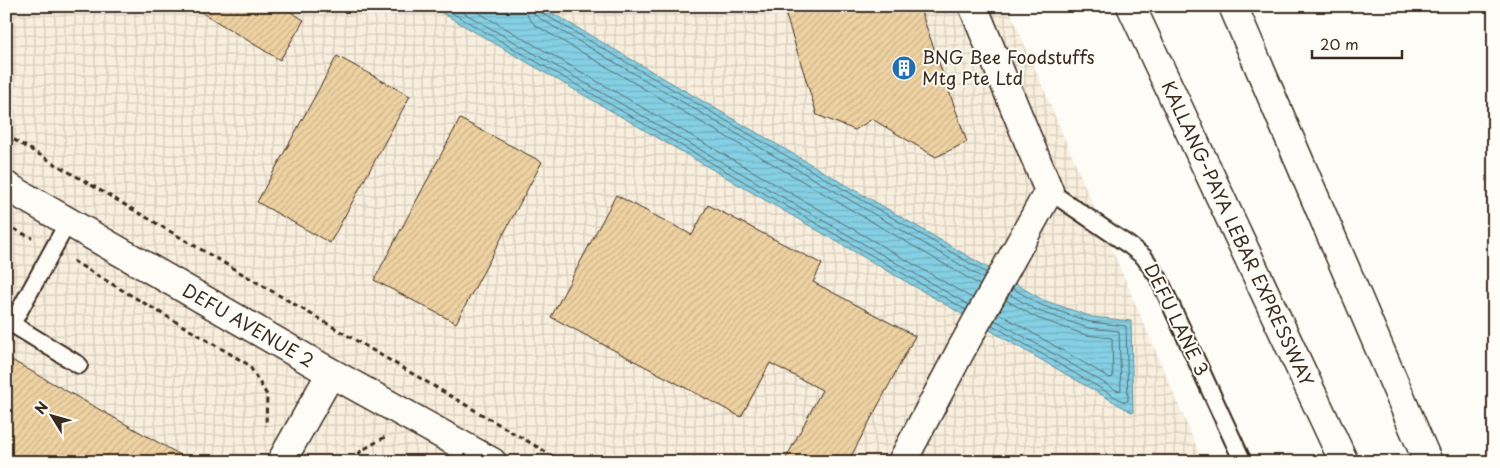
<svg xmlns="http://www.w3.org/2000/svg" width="1500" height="468" viewBox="0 0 1500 468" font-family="'Playpen Sans',sans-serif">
  <defs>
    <pattern id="industrial-grid" width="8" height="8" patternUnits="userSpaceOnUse" patternTransform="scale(1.25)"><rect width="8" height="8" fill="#f8efde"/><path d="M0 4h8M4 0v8" fill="none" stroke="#d6cdbe"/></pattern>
    <pattern id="water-rules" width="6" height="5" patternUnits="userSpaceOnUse" patternTransform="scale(1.25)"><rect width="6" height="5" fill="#85d0e5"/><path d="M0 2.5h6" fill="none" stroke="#74b3c4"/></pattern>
    <pattern id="building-hatch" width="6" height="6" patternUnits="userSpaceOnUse" patternTransform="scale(1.25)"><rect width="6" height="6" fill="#eed2a2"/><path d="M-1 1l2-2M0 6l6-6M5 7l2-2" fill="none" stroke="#cdb48b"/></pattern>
  </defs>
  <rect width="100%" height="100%" fill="#fdfcf7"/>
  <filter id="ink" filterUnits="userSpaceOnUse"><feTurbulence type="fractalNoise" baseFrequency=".02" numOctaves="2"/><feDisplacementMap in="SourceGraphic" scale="10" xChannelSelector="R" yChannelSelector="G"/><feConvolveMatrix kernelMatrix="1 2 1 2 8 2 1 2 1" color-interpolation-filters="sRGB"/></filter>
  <g filter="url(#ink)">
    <path fill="url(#industrial-grid)" d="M6,6H1008L1203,462H6Z"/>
    <path fill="url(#water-rules)" stroke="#678e95" d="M430,6H540L1043,300L1092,317L1131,321L1133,413Z"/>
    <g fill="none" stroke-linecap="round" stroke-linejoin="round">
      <path stroke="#596c6e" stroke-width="1" d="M440,6L966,310
        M452,6L969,305
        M467,6L972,298
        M525,6L528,17L535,25L980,285
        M533,6L534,14L539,18L983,278
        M539,6L542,13L987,273
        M998,313L1110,378L1113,377L1112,338L1086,335L1037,318L1006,300
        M995,320L1118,391L1121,390L1119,331L1088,328L1038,311L1009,294
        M992,325L1124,402L1128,401L1126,326L1090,322L1041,305L1012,288"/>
    </g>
    <path fill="url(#building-hatch)" stroke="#3b2a1e" d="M191,6H281L304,20L280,60Z
      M783,6H919L967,142L936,157L872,119L855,130L817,115Z
      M337,56L410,96L330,243L257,202Z
      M460,119L542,162L456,323L374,280Z
      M616,195L692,235L708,205L822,264L813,282L915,336L848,462H784L822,390L770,363L741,417L551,317Z
      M6,357L193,462H6Z"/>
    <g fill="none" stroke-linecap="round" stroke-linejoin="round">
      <defs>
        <path id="service" d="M1049,191L1130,246L1144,257L1158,277L1243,462
          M68,222L12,324L79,365"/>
        <path id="minor" d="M6,186L319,366L492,462
          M281,462L331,373
          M902,462L961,350L1049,191L973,6"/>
        <path id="motorway" d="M1131,6L1344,462
          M1233,6L1428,462"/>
      </defs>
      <use href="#service" stroke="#3b2a1e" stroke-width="20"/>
      <use href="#minor" stroke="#3b2a1e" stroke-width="31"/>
      <use href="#motorway" stroke="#3b2a1e" stroke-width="31"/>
      <path stroke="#3b2a1e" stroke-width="3" stroke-dasharray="5 4" stroke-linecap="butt" d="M6,135L563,462
        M6,225L32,238
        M73,261L249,365L267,395L266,426
        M353,462L361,451L385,437"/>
      <use href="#service" stroke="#fdfcf7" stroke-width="16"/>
      <use href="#minor" stroke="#fdfcf7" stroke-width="28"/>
      <use href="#motorway" stroke="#fdfcf7" stroke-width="28"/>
    </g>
  </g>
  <defs>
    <symbol id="building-disc" viewBox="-11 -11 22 22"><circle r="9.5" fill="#1f6fb2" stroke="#fdfcf7"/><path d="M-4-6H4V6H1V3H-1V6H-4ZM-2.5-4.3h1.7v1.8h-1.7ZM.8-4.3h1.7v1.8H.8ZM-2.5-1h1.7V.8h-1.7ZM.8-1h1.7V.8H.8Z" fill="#fff"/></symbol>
  </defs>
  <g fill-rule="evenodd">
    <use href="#building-disc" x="890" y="54" width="28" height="28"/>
  </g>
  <g text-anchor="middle" stroke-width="4" stroke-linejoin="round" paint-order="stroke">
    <g font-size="18" fill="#3b2a1e" stroke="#fdfcf7" text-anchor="start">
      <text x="922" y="64">BNG Bee Foodstuffs<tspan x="922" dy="21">Mtg Pte Ltd</tspan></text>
    </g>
    <g font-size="18" fill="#3b2a1e" stroke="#fdfcf7">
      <text transform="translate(1237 234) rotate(65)" y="6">KALLANG-PAYA LEBAR EXPRESSWAY</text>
      <text transform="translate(1176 320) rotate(64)" y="6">DEFU LANE 3</text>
      <text transform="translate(248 326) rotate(30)" y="6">DEFU AVENUE 2</text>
    </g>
  </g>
  <rect width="1500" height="468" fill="none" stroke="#fdfcf7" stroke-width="25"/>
  <rect x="12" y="12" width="1475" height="443" fill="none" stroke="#3b2a1e" stroke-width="2" filter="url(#ink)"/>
  <g transform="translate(52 416) rotate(307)" stroke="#fdfcf7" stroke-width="4" paint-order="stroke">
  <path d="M0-4L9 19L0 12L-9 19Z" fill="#3b2a1e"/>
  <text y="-8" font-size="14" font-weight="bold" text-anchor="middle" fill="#3b2a1e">N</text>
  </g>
  <path d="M1312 50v8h90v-8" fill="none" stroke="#3b2a1e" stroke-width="2.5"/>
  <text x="1320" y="50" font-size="15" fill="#3b2a1e" stroke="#fdfcf7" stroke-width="4" paint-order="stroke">20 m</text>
</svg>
